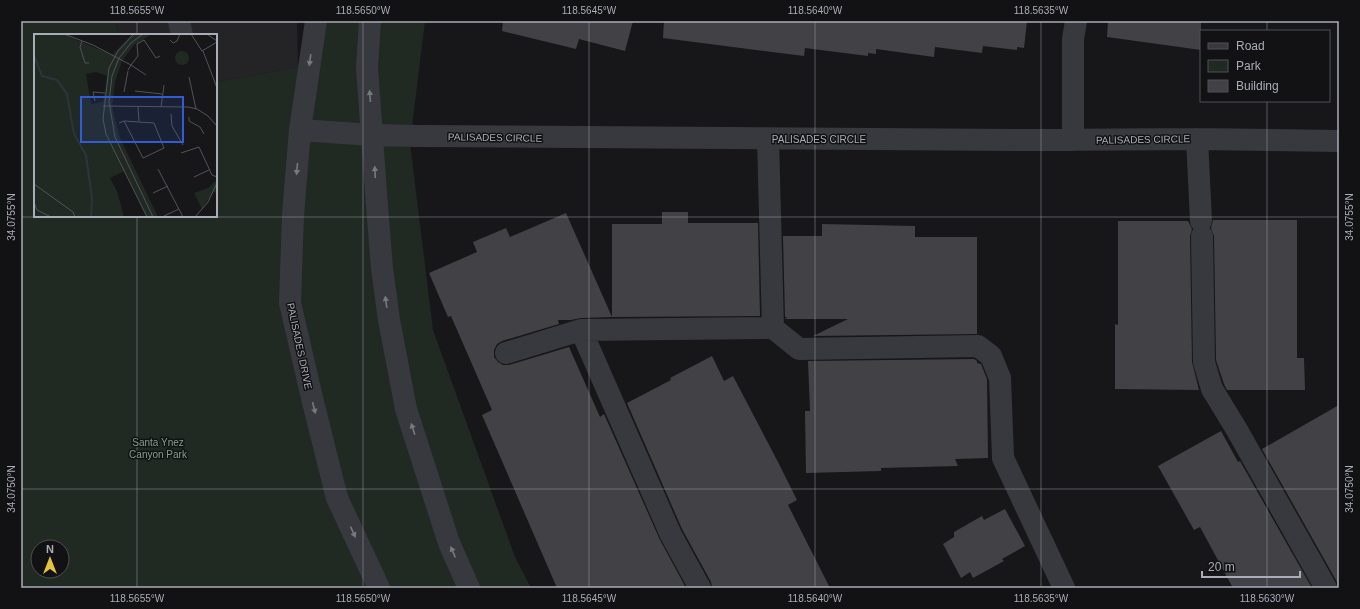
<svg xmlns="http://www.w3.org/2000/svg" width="1360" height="609" viewBox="0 0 1360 609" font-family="Helvetica,sans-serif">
  <rect width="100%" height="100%" fill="#171719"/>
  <path fill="#242326" d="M114,21H297L298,67L216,82V35H119Z"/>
  <path fill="#212923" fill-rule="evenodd" d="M21,21H114L119,35H35V216H216V82L298,67L306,21H425L410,143L433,330L515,557L531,588H397L395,583L397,588H21ZM38,547H62V571H38Z"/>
  <path fill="#424246" d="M503,21H633L625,51L579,39L576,49L502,31Z
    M664,21H1027L1024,48L1017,47V50L983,46L982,53L935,47L934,57L876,49V54L868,53V56L805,48L804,56L663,38Z
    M1108,21H1201V50L1107,37Z
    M662,212H688V223H758L760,316L612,317V224H662Z
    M566,213L612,317L581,318L571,320H558L559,324L502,341L497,344L494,350V357L498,362L503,365H509L569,347L600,417L604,414L660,540L686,588H557L482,415L492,410L451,316L448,317L429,273L477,252L473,242L506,228L510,237Z
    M1213,220H1297V358H1304L1305,390H1227L1224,384L1216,360L1214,236L1211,228Z
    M1118,221H1188L1192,229L1190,236L1192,362L1199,390L1115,389V324L1118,325Z
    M822,224L915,226V237H977V334L813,336L848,319H785L787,317H785L783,236H822Z
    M712,356L724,381L733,376L779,464L797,500L788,505L830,588H712L711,582L682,529L627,403L671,380L670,378Z
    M974,359L977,361V363L981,364L987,379L988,458L955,459L958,466L881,468V471L806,473L805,411H810L808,361Z
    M1339,405V588H1338L1337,582L1262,449Z
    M1221,431L1238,462L1240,461L1312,588H1233L1200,527L1194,530L1158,466Z
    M1005,509L1025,546L1002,559L1004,561L973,578L970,572L961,578L943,544L954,537V532L982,516L984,520Z"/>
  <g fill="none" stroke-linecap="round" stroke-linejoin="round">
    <path stroke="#38393e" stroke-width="22" d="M179,21L182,35
      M316,21L300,130L293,215L290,303L313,402L337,498L379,588
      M370,21L367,68L377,206L382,268L389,320L406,409L449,543L469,588
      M300,130L372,135L419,136L1034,140L1197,139L1339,141
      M768,139L773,328
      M1197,139L1201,221
      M1073,140V39L1076,21
      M1202,236L1204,362L1212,389L1237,430L1326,588
      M581,330L671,535L700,588
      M506,353L581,330L773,328L799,349L978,346L991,356L1000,378L1003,458L1064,588"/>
  </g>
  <defs><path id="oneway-solid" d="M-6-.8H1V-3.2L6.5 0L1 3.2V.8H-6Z"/></defs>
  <g fill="#777981">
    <use href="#oneway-solid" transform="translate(310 60) rotate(98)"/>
    <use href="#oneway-solid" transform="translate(370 96) rotate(-94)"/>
    <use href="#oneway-solid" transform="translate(297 169) rotate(95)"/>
    <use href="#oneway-solid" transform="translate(375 172) rotate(-93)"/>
    <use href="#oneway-solid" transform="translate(386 302) rotate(-98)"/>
    <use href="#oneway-solid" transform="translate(314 408) rotate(76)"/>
    <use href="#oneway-solid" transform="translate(413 429) rotate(-108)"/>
    <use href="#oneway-solid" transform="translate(353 532) rotate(65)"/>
    <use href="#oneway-solid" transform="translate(453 552) rotate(-113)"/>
  </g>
  <path fill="none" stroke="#aaadb8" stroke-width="1" stroke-opacity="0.45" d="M137,21V35M363,21V588M589,21V588M815,21V588M1041,21V588M1267,21V31M1267,101V588M137,216V588M21,217H1339M21,489H1339"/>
  <g text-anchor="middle" stroke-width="3" stroke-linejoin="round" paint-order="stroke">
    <g font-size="10" fill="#aaadb8" stroke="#121214">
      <text transform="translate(495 137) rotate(1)" y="4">PALISADES CIRCLE</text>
      <text x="819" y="143">PALISADES CIRCLE</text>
      <text transform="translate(1143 139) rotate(-1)" y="4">PALISADES CIRCLE</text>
      <text transform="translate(300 346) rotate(78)" y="4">PALISADES DRIVE</text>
    </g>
    <g font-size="10" fill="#83a188" stroke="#121214">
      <text x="158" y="446">Santa Ynez<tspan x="158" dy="12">Canyon Park</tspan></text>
    </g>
  </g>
  <g transform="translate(34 34)">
    <rect width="183" height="183" fill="#171719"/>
    <path d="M0,0H29L78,21L98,0H118L100,11L88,27L81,48L78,73L86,104L124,183H113L91,137L76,144L83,157L90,183H0ZM62,38L73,42L70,63L69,68L57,70L52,40ZM141 24a7 7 0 1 1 14 0a7 7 0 1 1-14 0ZM183,146V159L179,158L168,175L160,159L174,154Z" fill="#212923" fill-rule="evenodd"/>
    <path fill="none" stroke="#2e343c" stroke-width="2" d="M0,21L8,42L23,46L33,60L40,100L52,121L58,164L57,183"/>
    <path fill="none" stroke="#525359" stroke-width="1" d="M30,0L59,11L97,31L104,22L103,10L110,6L122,24L126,22M100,0L84,17L75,34L69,85L72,100L113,183M109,0L97,9L85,24L78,42L75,68L81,103L119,183M157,0L168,17L183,8M173,0L183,7M136,6L139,9L143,7L146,0M48,7L46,13L51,29H55M169,17L183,54M94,36L97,31L112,41M155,43L162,75M101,57L128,60M90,58L94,37M61,67L59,58L71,59M69,72L154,73L163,75L174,82L183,92M104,73L105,87M127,73L130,51M137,80L138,92L149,111M155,83V87L166,93L170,100M85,89L90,87L120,89L130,114L109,124L90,87M147,119L165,113L178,141L183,143M124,135L149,183M160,143L175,136M0,150L39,178L41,183M119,159L134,152M0,168L3,176L17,183M130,182L145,175M161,183L174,168L183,149"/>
    <path fill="#325cd3" fill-opacity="0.15" stroke="#325cd3" stroke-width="2" d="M47,63H149V108H47Z"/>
    <rect width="183" height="183" fill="none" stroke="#aaadb8" stroke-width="2"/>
  </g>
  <rect width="1360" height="609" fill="none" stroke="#121214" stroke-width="44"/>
  <rect x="1200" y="30" width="130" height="72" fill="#121214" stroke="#4f5056"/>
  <rect x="1208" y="43" width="20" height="6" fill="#38393e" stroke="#4f5056"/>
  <text x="1236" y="50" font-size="12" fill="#aaadb8">Road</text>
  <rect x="1208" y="60" width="20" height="12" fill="#212923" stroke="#4f5056"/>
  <text x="1236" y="70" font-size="12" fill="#aaadb8">Park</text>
  <rect x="1208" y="80" width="20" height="12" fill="#424246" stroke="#4f5056"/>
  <text x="1236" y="90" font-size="12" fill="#aaadb8">Building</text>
  <g transform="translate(50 559)"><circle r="19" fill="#121214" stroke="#4f5056"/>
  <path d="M0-3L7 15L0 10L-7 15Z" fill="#e5c243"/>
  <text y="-6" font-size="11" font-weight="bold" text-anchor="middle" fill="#aaadb8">N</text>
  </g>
  <path d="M1202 571v6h98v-6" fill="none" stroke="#aaadb8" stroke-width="2"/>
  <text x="1208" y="571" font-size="12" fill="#aaadb8" stroke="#121214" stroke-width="3" paint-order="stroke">20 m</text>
  <rect x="22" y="22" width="1316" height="565" fill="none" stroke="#aaadb8" stroke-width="1.5"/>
  <g font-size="10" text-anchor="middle" fill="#aaadb8">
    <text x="137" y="14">118.5655°W</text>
    <text x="363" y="14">118.5650°W</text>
    <text x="589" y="14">118.5645°W</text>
    <text x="815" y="14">118.5640°W</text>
    <text x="1041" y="14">118.5635°W</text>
    <text transform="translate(11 217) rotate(-90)" y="4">34.0755°N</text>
    <text transform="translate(1349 217) rotate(-90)" y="4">34.0755°N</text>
    <text transform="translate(11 489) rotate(-90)" y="4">34.0750°N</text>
    <text transform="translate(1349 489) rotate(-90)" y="4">34.0750°N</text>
    <text x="137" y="602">118.5655°W</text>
    <text x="363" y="602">118.5650°W</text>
    <text x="589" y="602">118.5645°W</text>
    <text x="815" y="602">118.5640°W</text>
    <text x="1041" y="602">118.5635°W</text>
    <text x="1267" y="602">118.5630°W</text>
  </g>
</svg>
